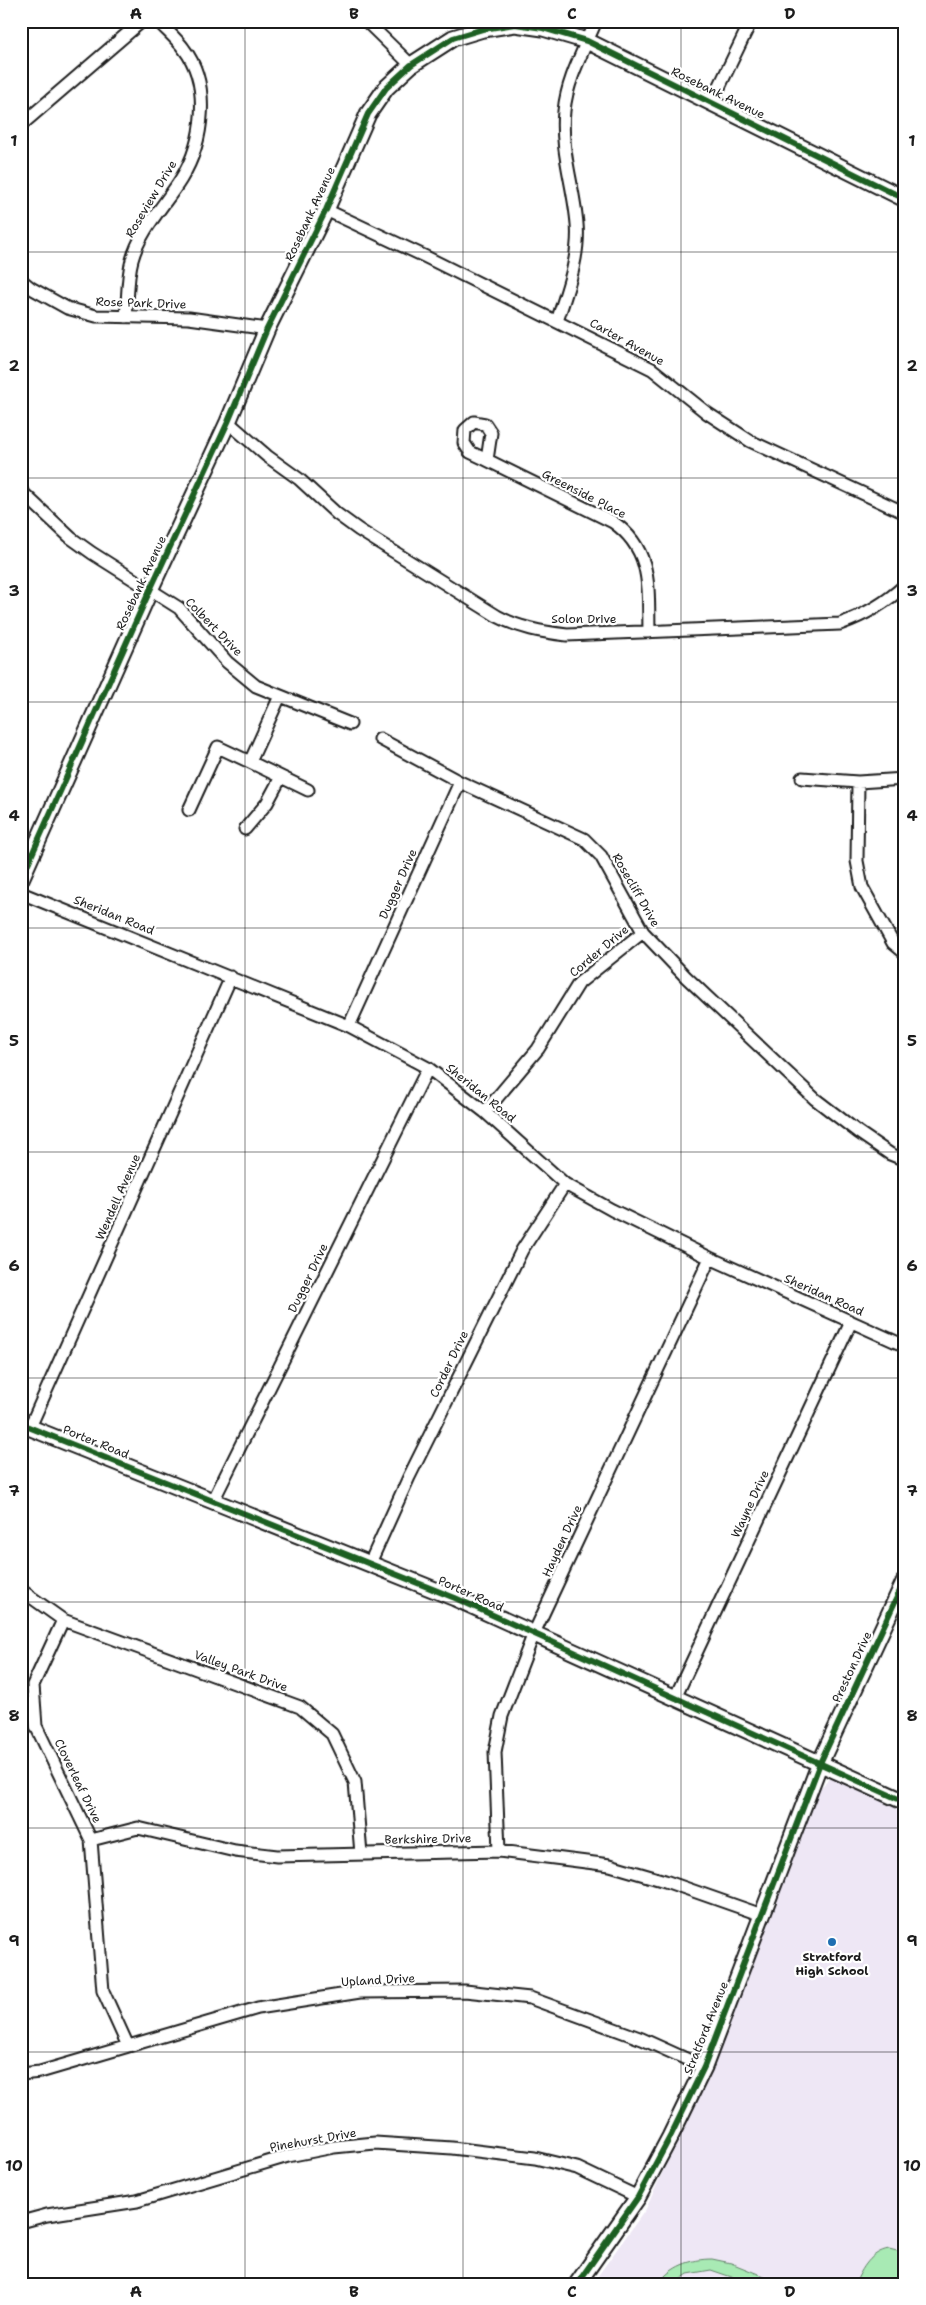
<svg xmlns="http://www.w3.org/2000/svg" width="926" height="2305" viewBox="0 0 926 2305" font-family="'Shantell Sans',sans-serif">
  <rect width="100%" height="100%" fill="#fff"/>
  <filter id="ink" filterUnits="userSpaceOnUse"><feTurbulence type="fractalNoise" baseFrequency=".02" numOctaves="2"/><feDisplacementMap in="SourceGraphic" scale="10" xChannelSelector="R" yChannelSelector="G"/><feConvolveMatrix kernelMatrix="1 2 1 2 8 2 1 2 1" color-interpolation-filters="sRGB"/></filter>
  <g filter="url(#ink)">
    <path fill="#eee7f5" d="M832,1777L905,1809V2284H592L646,2209L706,2076L820,1788Z"/>
    <path fill="#a8eab4" stroke="#628368" d="M889,2249L905,2253V2284H855C862,2268 871,2252 889,2249Z
      M712,2259L731,2263L783,2284H752L711,2270L688,2274L674,2284H658C671,2266 691,2259 712,2259Z"/>
    <g fill="none" stroke-linecap="round" stroke-linejoin="round">
      <defs>
        <path id="street" d="M366,21L411,65
          M712,102L751,21
          M21,125L142,21
          M326,210L424,256L652,369L707,413L750,441L905,513
          M21,280L31,288L67,308L96,316L189,318L267,329
          M126,317C128,299 127,278 132,260C140,230 165,205 181,179C204,142 211,84 184,49C177,39 166,30 158,21
          M557,321C567,291 580,256 577,224C574,186 560,150 564,111C567,79 584,50 596,21
          M228,422L267,456L299,479L337,514L359,530L497,616C519,628 542,632 567,635L840,624C865,615 885,604 905,585
          M487,460L470,452L464,443L465,430L474,422L485,424L491,433L487,460L613,522C653,550 648,588 649,632
          M21,491L71,538L92,553L179,608L227,662L256,686L350,724
          M280,696L250,762L308,790
          M380,739L460,782L584,839L601,856L643,932L686,977L815,1099L858,1132L890,1154L905,1160
          M802,778L858,782L905,779
          M858,782L857,861L862,887L893,943L905,953
          M189,810L218,747L250,762
          M245,829L267,803L281,777
          M21,893L349,1026L428,1068L485,1112L565,1184L612,1210L710,1258L905,1346
          M349,1026L460,782
          M485,1112L538,1049L579,983L643,932
          M30,1427L231,977
          M213,1501L428,1068
          M370,1563L409,1477L522,1250L565,1184
          M21,1590L63,1620L300,1707L332,1734L355,1782L361,1854
          M63,1620L33,1685L36,1726L91,1840L103,1991L128,2046
          M675,1698L851,1322
          M91,1840L138,1828L235,1851L277,1856L499,1851L610,1865L665,1881L762,1915
          M499,1851L495,1752L502,1716L534,1633L710,1258
          M21,2074L40,2072L258,2008L360,1992L465,1991L530,1998L642,2039L704,2067
          M21,2222L47,2215L137,2201L288,2156L334,2147L375,2143L452,2148L535,2158L577,2168L638,2197"/>
        <path id="secondary" d="M21,879L150,590L228,422L267,329L326,210L368,114L386,88L411,65L453,38L483,29L515,24L543,28L587,41L905,199
          M21,1424L455,1598L905,1802
          M577,2284L638,2197L670,2137L704,2067L820,1763L905,1580"/>
      </defs>
      <use href="#street" stroke="#1c1c1c" stroke-width="15"/>
      <use href="#secondary" stroke="#1c1c1c" stroke-width="19"/>
      <use href="#street" stroke="#fff" stroke-width="11"/>
      <use href="#secondary" stroke="#fff" stroke-width="15"/>
      <defs>
        <path id="cycleway" d="M21,879L150,590L228,422L267,329L326,210L368,114L386,88L411,65L453,38L483,29L515,24L543,28L587,41L905,199
          M21,1424L455,1598L905,1802
          M577,2284L638,2197L670,2137L704,2067L820,1763L905,1580"/>
      </defs>
      <use href="#cycleway" stroke="#fff" stroke-width="9"/>
      <use href="#cycleway" stroke="#1b5e20" stroke-width="6"/>
    </g>
  </g>
  <path fill="none" stroke="#1c1c1c" stroke-width="1" stroke-opacity="0.55" d="M245,21V2284M463,21V2284M681,21V2284M21,252H905M21,478H905M21,702H905M21,928H905M21,1152H905M21,1378H905M21,1602H905M21,1828H905M21,2052H905"/>
  <circle fill="#1f6fb2" stroke="#fff" stroke-width="2" cx="832" cy="1942" r="5"/>
  <g text-anchor="middle" stroke-width="4.5" stroke-linejoin="round" paint-order="stroke">
    <g font-size="12" fill="#1c1c1c" stroke="#fff">
      <text transform="translate(718 93) rotate(26)" y="4">Rosebank Avenue</text>
      <text transform="translate(151 199) rotate(-59)" y="4">Roseview Drive</text>
      <text transform="translate(310 214) rotate(-65)" y="4">Rosebank Avenue</text>
      <text transform="translate(141 303) rotate(2)" y="4">Rose Park Drive</text>
      <text transform="translate(627 342) rotate(29)" y="4">Carter Avenue</text>
      <text transform="translate(584 494) rotate(27)" y="4">Greenside Place</text>
      <text transform="translate(141 583) rotate(-65)" y="4">Rosebank Avenue</text>
      <text x="584" y="623">Solon Drive</text>
      <text transform="translate(214 627) rotate(46)" y="4">Colbert Drive</text>
      <text transform="translate(398 884) rotate(-66)" y="4">Dugger Drive</text>
      <text transform="translate(636 890) rotate(60)" y="4">Rosecliff Drive</text>
      <text transform="translate(114 915) rotate(22)" y="4">Sheridan Road</text>
      <text transform="translate(599 951) rotate(-40)" y="4">Corder Drive</text>
      <text transform="translate(481 1093) rotate(39)" y="4">Sheridan Road</text>
      <text transform="translate(118 1197) rotate(-66)" y="4">Wendell Avenue</text>
      <text transform="translate(308 1278) rotate(-64)" y="4">Dugger Drive</text>
      <text transform="translate(824 1295) rotate(24)" y="4">Sheridan Road</text>
      <text transform="translate(449 1364) rotate(-64)" y="4">Corder Drive</text>
      <text transform="translate(96 1442) rotate(22)" y="4">Porter Road</text>
      <text transform="translate(750 1504) rotate(-65)" y="4">Wayne Drive</text>
      <text transform="translate(562 1541) rotate(-65)" y="4">Hayden Drive</text>
      <text transform="translate(471 1594) rotate(24)" y="4">Porter Road</text>
      <text transform="translate(852 1667) rotate(-65)" y="4">Preston Drive</text>
      <text transform="translate(241 1671) rotate(20)" y="4">Valley Park Drive</text>
      <text transform="translate(78 1781) rotate(64)" y="4">Cloverleaf Drive</text>
      <text transform="translate(428 1839) rotate(-1)" y="4">Berkshire Drive</text>
      <text transform="translate(378 1980) rotate(-3)" y="4">Upland Drive</text>
      <text transform="translate(706 2028) rotate(-68)" y="4">Stratford Avenue</text>
      <text transform="translate(313 2140) rotate(-10)" y="4">Pinehurst Drive</text>
    </g>
    <g font-size="12" font-weight="bold" fill="#1c1c1c" stroke="#fff">
      <text x="832" y="1961">Stratford<tspan x="832" dy="14">High School</tspan></text>
    </g>
  </g>
  <rect width="926" height="2305" fill="none" stroke="#fff" stroke-width="55"/>
  <rect x="28" y="28" width="870" height="2250" fill="none" stroke="#1c1c1c" stroke-width="2"/>
  <g font-size="16" text-anchor="middle" font-weight="bold" fill="#1c1c1c">
    <text x="136" y="19">A</text>
    <text x="354" y="19">B</text>
    <text x="572" y="19">C</text>
    <text x="790" y="19">D</text>
    <text x="14" y="146">1</text>
    <text x="912" y="146">1</text>
    <text x="14" y="371">2</text>
    <text x="912" y="371">2</text>
    <text x="14" y="596">3</text>
    <text x="912" y="596">3</text>
    <text x="14" y="821">4</text>
    <text x="912" y="821">4</text>
    <text x="14" y="1046">5</text>
    <text x="912" y="1046">5</text>
    <text x="14" y="1271">6</text>
    <text x="912" y="1271">6</text>
    <text x="14" y="1496">7</text>
    <text x="912" y="1496">7</text>
    <text x="14" y="1721">8</text>
    <text x="912" y="1721">8</text>
    <text x="14" y="1946">9</text>
    <text x="912" y="1946">9</text>
    <text x="14" y="2171">10</text>
    <text x="912" y="2171">10</text>
    <text x="136" y="2297">A</text>
    <text x="354" y="2297">B</text>
    <text x="572" y="2297">C</text>
    <text x="790" y="2297">D</text>
  </g>
</svg>
